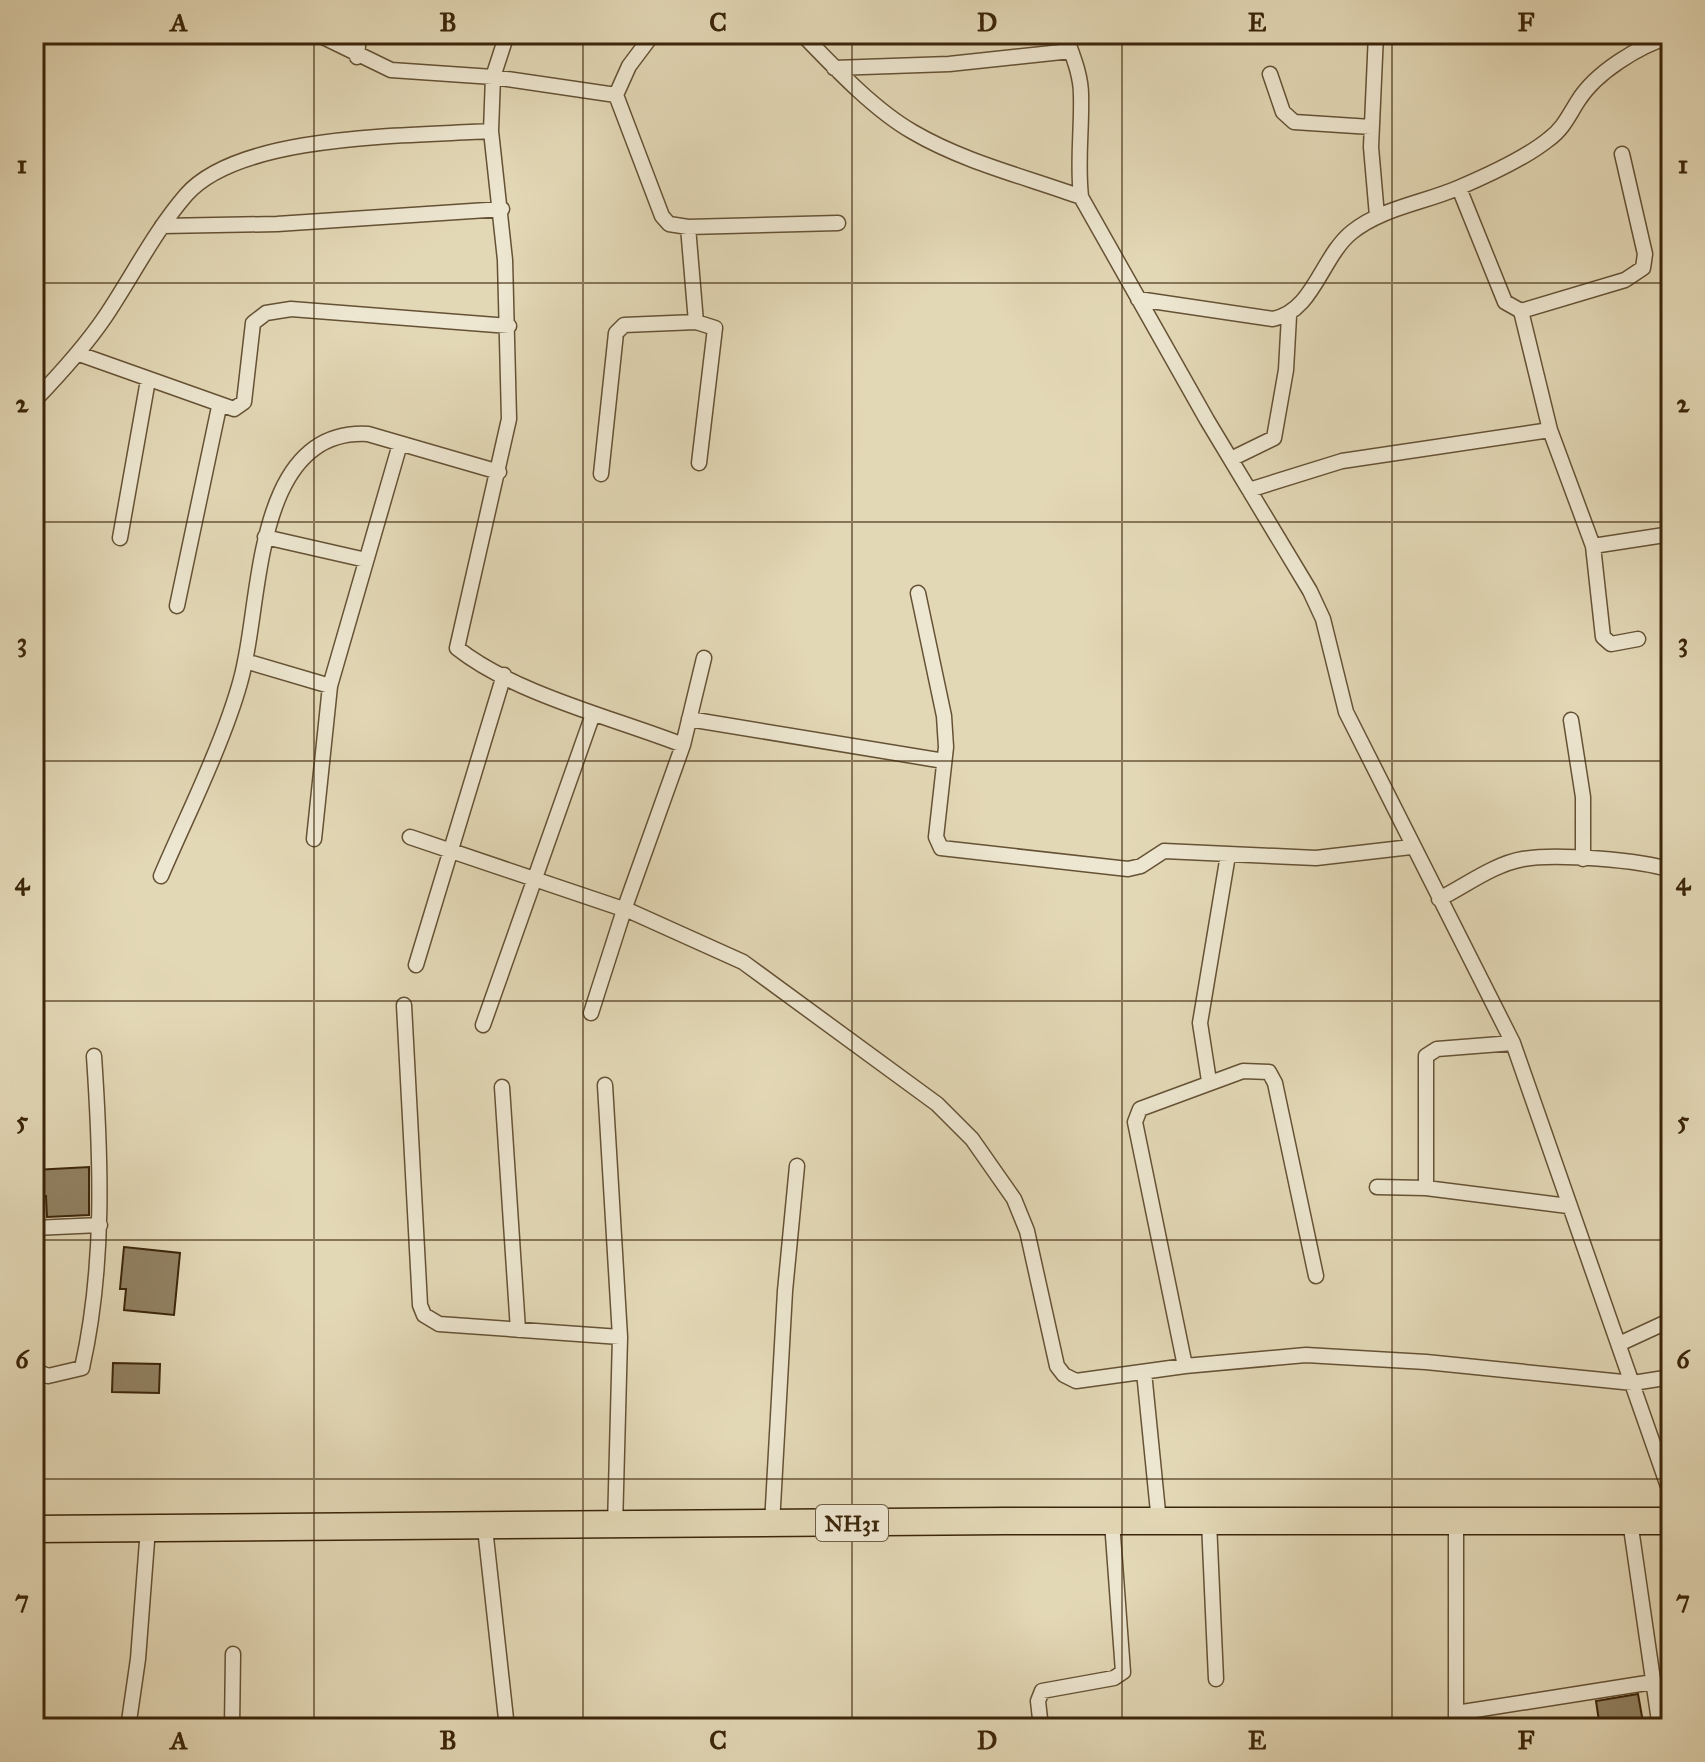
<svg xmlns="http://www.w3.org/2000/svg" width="1705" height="1762" viewBox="0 0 1705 1762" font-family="'IM FELL Great Primer',serif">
  <rect width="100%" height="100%" fill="#e3d8b6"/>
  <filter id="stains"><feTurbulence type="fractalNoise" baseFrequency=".0025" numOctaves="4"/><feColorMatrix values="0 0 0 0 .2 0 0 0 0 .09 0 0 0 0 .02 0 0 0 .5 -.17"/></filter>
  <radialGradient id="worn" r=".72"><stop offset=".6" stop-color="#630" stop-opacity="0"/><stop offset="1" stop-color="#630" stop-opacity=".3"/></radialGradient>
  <path fill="#928263" stroke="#3b250a" stroke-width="2" d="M89,1167V1215L47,1217L46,1196H34V1170Z
    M124,1247L180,1253L174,1315L124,1310L126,1289H120Z
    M113,1363L160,1364L159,1393L112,1392Z
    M1638,1694L1644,1728H1600L1596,1701Z"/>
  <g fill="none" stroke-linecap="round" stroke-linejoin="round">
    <defs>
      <path id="street" d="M317,34L391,70L493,77L616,95
        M507,34L493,77L491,131L505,260L509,419L457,648C515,694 614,718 683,745
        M653,34L629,66L616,95L662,216L669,224L688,227L838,223
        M802,34C833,66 874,110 913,132C964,162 1026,177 1081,197
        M1065,34C1072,54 1081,74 1081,95C1082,131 1077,160 1081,197L1207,420L1310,591L1323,619L1346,712L1513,1043L1671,1495
        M1376,34L1371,147L1377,216
        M357,57L359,34
        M834,68L949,64L1071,51
        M1270,74L1283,112L1294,122L1371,127
        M1459,188L1505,302L1521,311L1625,280L1643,268L1645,254L1622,154
        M162,226L277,224L502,209
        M688,227L696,322
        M1138,299L1273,319C1314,311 1321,257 1352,232C1382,208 1423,203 1458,188C1484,177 1527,157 1549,139C1563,129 1569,115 1578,101C1596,72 1639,46 1671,36
        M1521,311L1550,430L1593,546L1603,637L1611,644L1638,639
        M79,354L234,409L244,402L253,323L266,313L291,309L509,326
        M34,401C60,374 84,348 105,317C132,277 154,232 186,195C240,133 412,136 491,131
        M1231,459L1274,438L1286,370L1289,316
        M601,474L616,333L624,325L696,322L715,328L699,463
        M1249,490L1342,461L1550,430
        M265,537L366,560
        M120,538L148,380
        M1593,546L1671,534
        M918,593L944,716L946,747L936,837L941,848L1128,869L1141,866L1164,851L1316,858L1411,847
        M177,606L219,407
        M245,661L330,686
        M689,719L944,761
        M1571,720L1583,797V859
        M410,837L632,912L743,962L937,1104L972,1139L1014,1199L1027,1231L1057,1366L1064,1375L1076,1381L1185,1366L1306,1355L1426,1362L1633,1383L1671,1377
        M314,839L330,686L400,444
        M161,876C184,822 211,769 230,714C236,697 242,679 245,661C261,588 258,428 368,434L499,472
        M1439,899C1465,886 1494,864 1523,859C1555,853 1641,860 1671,870
        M416,965L504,675
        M404,1005L420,1305L424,1315L439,1324L620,1337
        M591,1013L624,910L683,745L704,658
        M483,1025L593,714
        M1209,1081L1200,1023L1228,855
        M605,1085L620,1337L615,1527
        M502,1087L518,1330
        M1377,1187L1426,1188L1568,1206
        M1426,1188V1056L1437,1049L1513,1043
        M34,1228L100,1225
        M1619,1344L1671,1320
        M1185,1366L1135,1122L1140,1109L1243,1071L1269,1072L1275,1083L1316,1276
        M34,1370L48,1376L82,1368C105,1266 101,1159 94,1056
        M1144,1372L1159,1522
        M1630,1521L1660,1728
        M1209,1522L1216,1679
        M1456,1522V1728
        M772,1524L785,1291L797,1166
        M485,1528L507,1728
        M1456,1713L1653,1682
        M128,1728L138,1659L148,1528
        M232,1728L233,1654
        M1041,1728L1038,1701L1042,1691L1114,1678L1123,1672L1112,1522"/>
      <path id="highway" d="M34,1529L1005,1521H1671"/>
    </defs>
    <use href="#street" stroke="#655235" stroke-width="17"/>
    <use href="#highway" stroke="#3b250a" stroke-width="29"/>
    <use href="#street" stroke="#ede6d0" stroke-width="14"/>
    <use href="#highway" stroke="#e3d8b6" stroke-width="26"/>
  </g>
  <path fill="none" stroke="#3b250a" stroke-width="2" stroke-opacity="0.55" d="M314,34V1728M583,34V1728M852,34V1728M1122,34V1728M1392,34V1728M34,283H1671M34,522H1671M34,761H1671M34,1001H1671M34,1240H1671M34,1479H1671"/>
  <g text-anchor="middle" stroke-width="6" stroke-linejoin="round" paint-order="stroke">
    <rect fill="#ede6d0" stroke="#705f45" stroke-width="2" x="816" y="1505" width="72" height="36" rx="6"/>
    <g font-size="22" font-weight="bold" fill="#3b250a">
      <text x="852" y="1531">NH31</text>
    </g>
  </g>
  <rect width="1705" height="1762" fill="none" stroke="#e3d8b6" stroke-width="88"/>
  <rect x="44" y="44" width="1617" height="1674" fill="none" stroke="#3b250a" stroke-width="3"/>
  <g font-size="26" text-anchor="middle" font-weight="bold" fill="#3b250a">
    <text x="179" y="31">A</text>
    <text x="448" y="31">B</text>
    <text x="718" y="31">C</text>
    <text x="987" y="31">D</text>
    <text x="1257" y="31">E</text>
    <text x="1526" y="31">F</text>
    <text x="22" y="173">1</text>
    <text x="1683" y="173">1</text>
    <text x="22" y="412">2</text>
    <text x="1683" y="412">2</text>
    <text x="22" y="651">3</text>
    <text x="1683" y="651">3</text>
    <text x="22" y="890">4</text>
    <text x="1683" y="890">4</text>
    <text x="22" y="1129">5</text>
    <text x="1683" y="1129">5</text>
    <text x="22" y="1368">6</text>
    <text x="1683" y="1368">6</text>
    <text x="22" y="1608">7</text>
    <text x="1683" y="1608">7</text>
    <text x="179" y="1749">A</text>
    <text x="448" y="1749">B</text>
    <text x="718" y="1749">C</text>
    <text x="987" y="1749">D</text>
    <text x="1257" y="1749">E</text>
    <text x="1526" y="1749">F</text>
  </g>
  <rect width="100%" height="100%" filter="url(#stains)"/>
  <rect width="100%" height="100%" fill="url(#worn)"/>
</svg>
